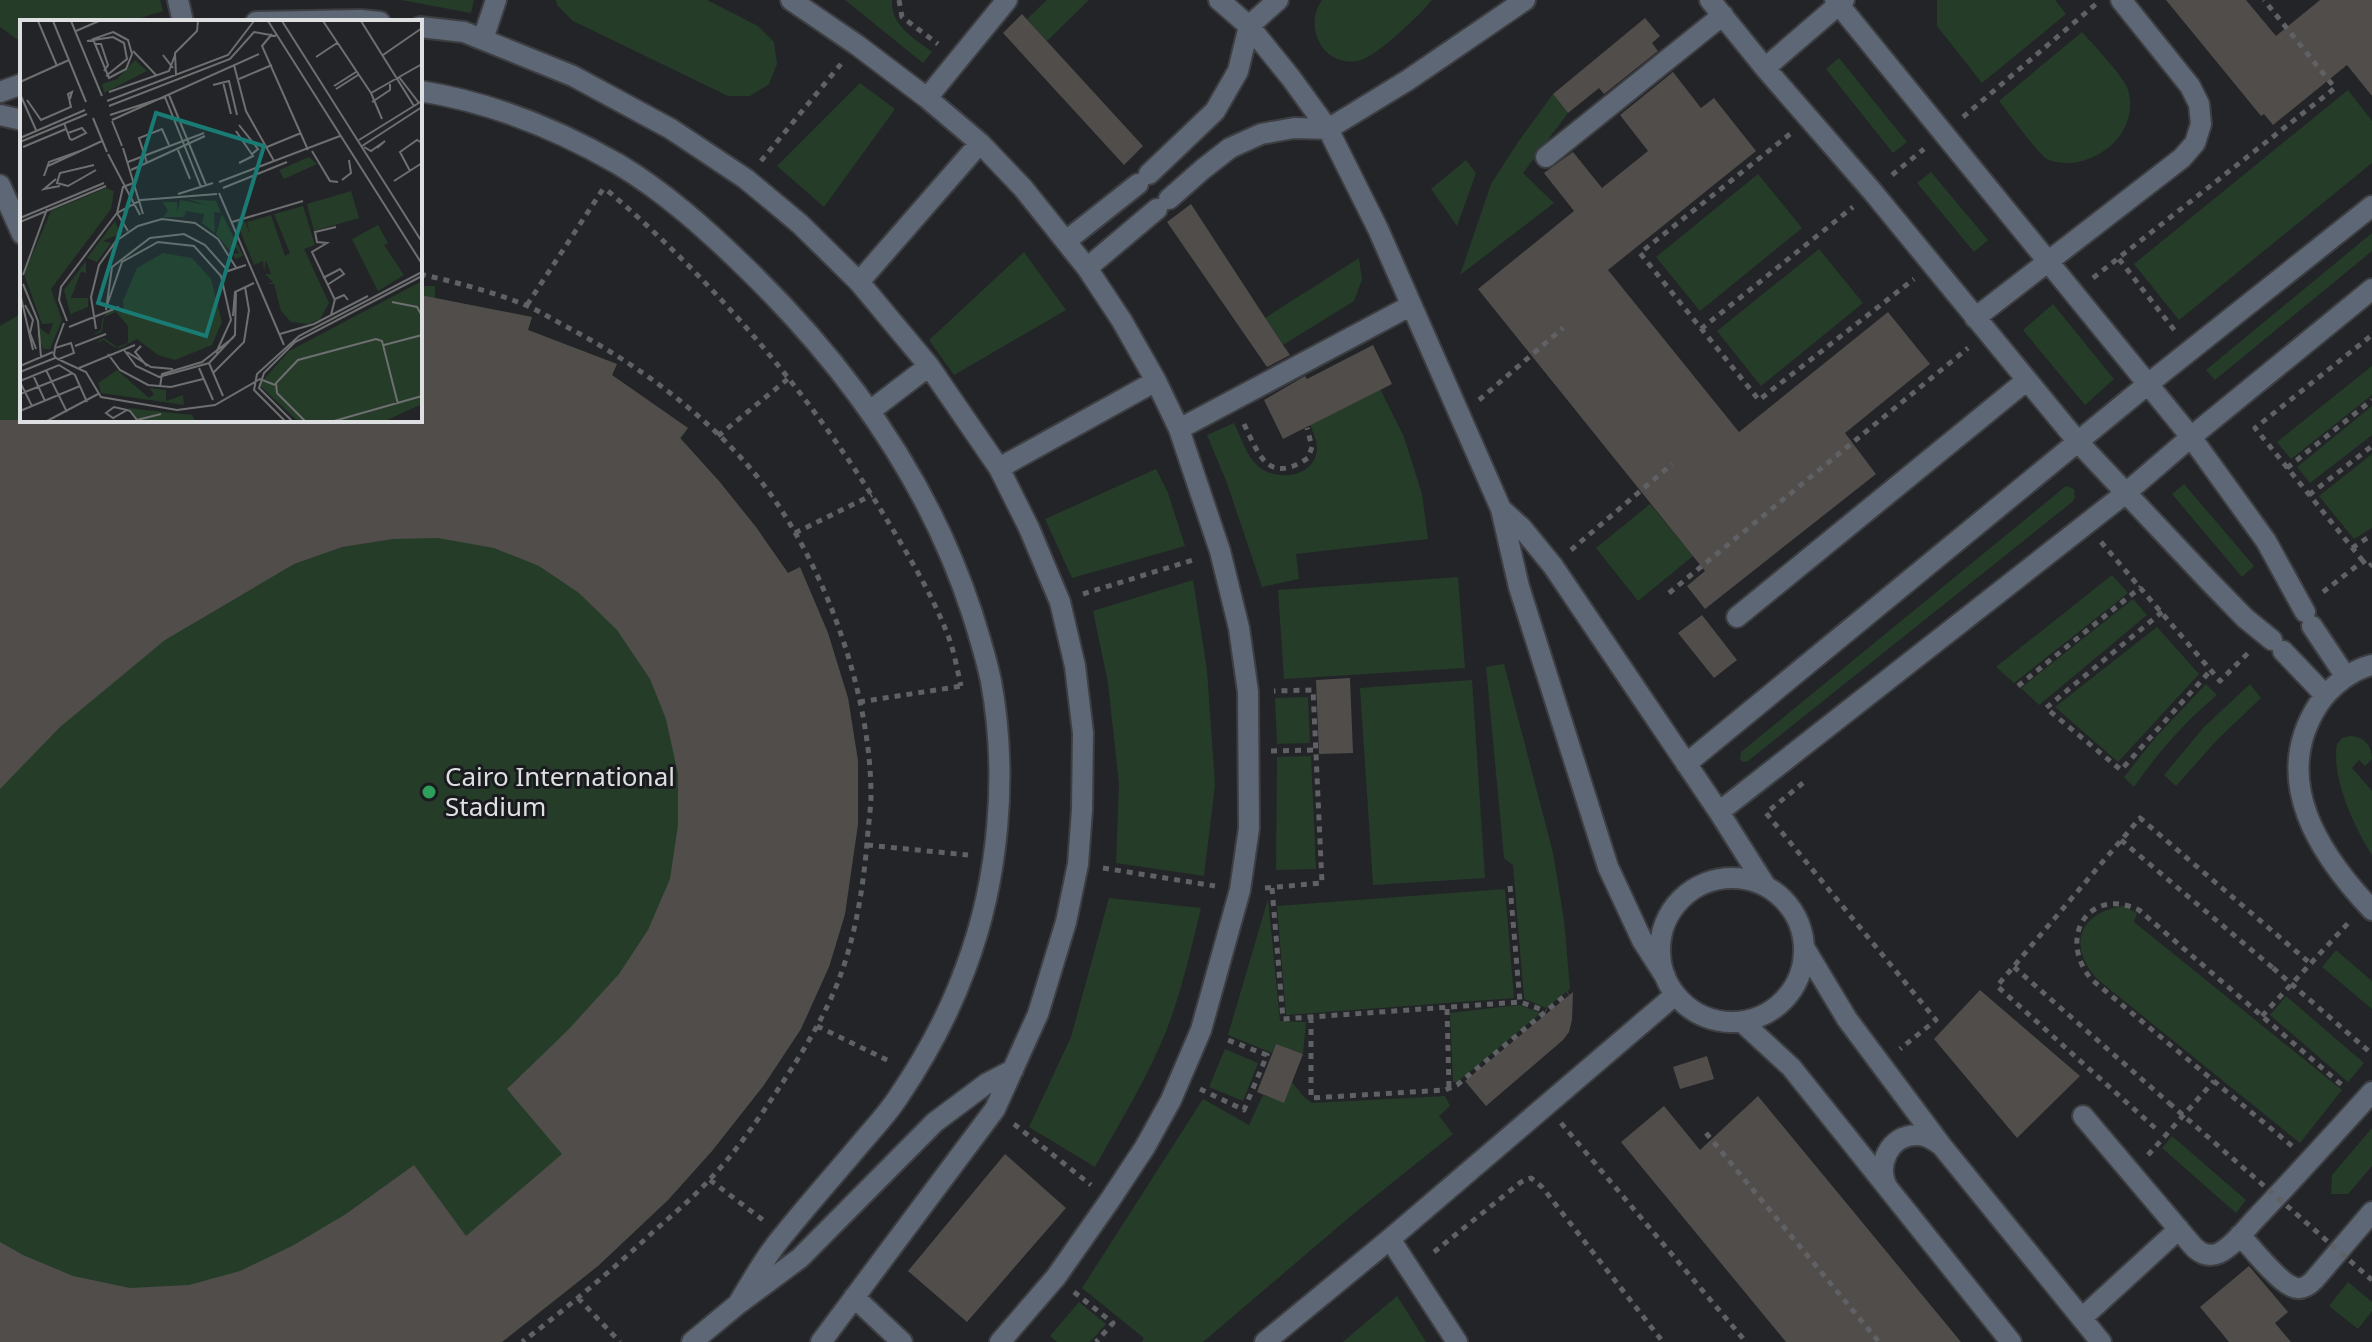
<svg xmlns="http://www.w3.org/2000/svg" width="2372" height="1342" viewBox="0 0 2372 1342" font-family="'Noto Sans',sans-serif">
  <rect width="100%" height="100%" fill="#232427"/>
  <path fill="#253c29" d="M0,0H160L163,11L128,22H22V43L0,27Z
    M401,0H474L471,13Z
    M556,0H707L758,26L774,42L777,64L769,84L750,96H728L573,21L557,5Z
    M845,0H892C890,25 914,38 932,52L923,63Z
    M1047,0H1089L1047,41L1027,19Z
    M1322,0H1432C1420,15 1378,55 1361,60C1325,70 1302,28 1322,0Z
    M1937,0H2055L2066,14L1982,83L1937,26Z
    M2082,32C2093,44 2125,78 2128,90C2139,128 2106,160 2071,163C2065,163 2053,163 2047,159C2038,154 2008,112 1999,101Z
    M1839,58L1907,142L1893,153L1826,69Z
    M860,83L895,109L824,207L777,166Z
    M2348,90L2372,121V163L2179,320L2134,264Z
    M1553,94L1568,113L1523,173L1554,203L1460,275L1491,184L1518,142Z
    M1466,160L1476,173L1457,226L1431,189Z
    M1931,172L1988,240L1974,252L1917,183Z
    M1758,174L1802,228L1700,311L1656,257Z
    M2372,233V251L2215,380L2206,370Z
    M1819,249L1863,303L1761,386L1717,331Z
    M1024,252L1066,310L954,375L929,340Z
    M1359,258L1362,280L1354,301L1283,345L1265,318Z
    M420,286H435V298L532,317L528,330L617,364L612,376L688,428L681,439C720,481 755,525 788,573L800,567L828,633L848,698L858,761V824L845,914L829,967L764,1085L712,1151L668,1200L598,1266L502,1342H0V326L22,313V420H420Z
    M2053,304L2114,379L2085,405L2023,330Z
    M2372,366V395L2291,459L2277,442Z
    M1380,389L1404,437L1422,494L1428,539L1296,554L1299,579L1262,587L1227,483L1207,435L1234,423C1241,437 1246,456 1258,466C1276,482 1315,478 1317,449C1317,441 1313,432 1310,425Z
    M2372,406V435L2310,483L2297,467Z
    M2372,454V528L2354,539L2319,496Z
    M1156,469L1168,493L1185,546L1072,578L1045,519Z
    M2184,484L2254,566L2242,577L2172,494Z
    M2066,486L2074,489L2075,498L2072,502L1748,761L1744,762L1740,760L1741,752Z
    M1650,504L1693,556L1638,601L1596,548Z
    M2112,575L2128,593L2014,683L1996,667Z
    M1458,577L1465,668L1284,679L1278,590Z
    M1193,580L1207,670L1215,785L1204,876L1116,863L1119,784L1108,683L1093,611Z
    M2133,599L2147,615L2039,705L2021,688Z
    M2157,627L2199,674L2118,762L2055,707Z
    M1504,664L1553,853L1564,920L1570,989L1546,1008L1524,999L1513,865L1504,858L1486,667Z
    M1472,680L1485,878L1373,885L1360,688Z
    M2206,684L2217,695C2185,722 2158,752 2134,787L2124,777L2155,738Z
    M2250,684L2261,698L2217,740L2176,786L2164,775L2204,727Z
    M1308,697L1310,743L1277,744L1275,698Z
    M2350,736C2363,736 2372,745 2372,759L2365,766L2359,760L2352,768L2372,791V855C2354,827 2331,777 2337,744L2342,738Z
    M1311,756L1316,869L1276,870L1277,757Z
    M1505,889L1514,998L1286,1015L1277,906Z
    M1109,898L1201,908C1191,949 1182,990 1167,1029C1148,1077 1120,1122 1095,1167L1029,1127L1071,1037Z
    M1268,899L1280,1021L1306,1022L1303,1054L1276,1044L1272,1053L1228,1035Z
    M2123,906L2137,913L2134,922L2342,1090L2300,1143L2097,979C2067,945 2079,913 2123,906Z
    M2336,950L2372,981V1009L2322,967Z
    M2286,996L2364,1063L2348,1082L2270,1015Z
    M1519,1005L1541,1013L1457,1082H1453L1450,1013Z
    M1225,1049L1258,1063L1243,1101L1209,1087Z
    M1292,1082L1303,1096L1312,1103L1445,1096L1450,1106L1439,1116L1453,1134L1352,1215L1203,1342H1142L1144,1338L1082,1288L1203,1099L1249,1125L1263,1095L1284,1102Z
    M2372,1128V1166L2348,1194H2331L2332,1175Z
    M2172,1136L2246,1200L2236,1213L2162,1148Z
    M2348,1282L2372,1302V1311L2358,1329L2329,1306Z
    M1397,1296L1426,1342H1343Z
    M1079,1302L1106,1324L1090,1342H1057L1050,1336Z"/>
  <path fill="#514d4b" d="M2166,0H2246L2276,36L2320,0H2372V96L2347,65L2273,125L2264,114L2261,116Z
    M1022,14L1143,146L1124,165L1003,33Z
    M1645,18L1660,36L1652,43L1658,51L1604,94L1599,88L1568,113L1553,94Z
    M1673,72L1701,108L1714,98L1756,151L1608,270L1739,432L1888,312L1930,364L1845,433L1876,474L1705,609L1687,586L1705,571L1478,289L1574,211L1544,173L1548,170L1573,152L1602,188L1648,151L1620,115Z
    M1191,204L1283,345L1290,355L1267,367L1167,222Z
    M420,295L532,317L528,330L617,364L612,375L688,428L680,438L719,481L756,527L788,573L800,567L828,633L848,698L858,761V824L845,914L829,967L801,1029L764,1085L712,1151L668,1200L598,1266L502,1342H0V1242L23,1255L73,1276L130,1288L189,1285L240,1271L292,1246L346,1214L414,1165L466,1236L562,1154L507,1089L568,1030L619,974L648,930L670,879L678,825V774L666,719L650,679L617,630L579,593L539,566L494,548L438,538L393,539L342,547L294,564L165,640L60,727L0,789V420H420Z
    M1373,345L1392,384L1283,439L1264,400L1305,376L1307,379Z
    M1702,615L1737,660L1714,678L1678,633Z
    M1350,678L1353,753L1319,754L1316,680Z
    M1980,990L2080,1076L2017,1138L1934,1039Z
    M1573,992L1572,1020L1569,1032L1563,1040L1486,1106L1465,1081Z
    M1276,1044L1303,1054L1284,1103L1257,1092Z
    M1707,1056L1714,1079L1680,1089L1673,1067Z
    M1758,1096L1961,1342H1786L1621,1142L1664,1106L1700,1150Z
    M1005,1154L1066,1208L967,1322L908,1271Z
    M2249,1266L2288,1312L2275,1323L2291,1342H2229L2200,1307Z"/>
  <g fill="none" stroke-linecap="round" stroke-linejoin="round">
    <defs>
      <path id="minor" d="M178,0L183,22
        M791,0L857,45L927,98L980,143L1023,188L1087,268L1122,321L1156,381L1179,429L1220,551L1239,628L1248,692L1249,828L1240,890L1201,1030L1171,1100L1145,1147L1110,1200L1056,1277L1000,1342
        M1219,0L1249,26L1291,78L1328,129L1378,229L1501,509L1519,587L1608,867L1642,940L1665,976
        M1710,0L1765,68L1872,191L2078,442L2208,580L2245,618L2272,640
        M1835,0L2191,437L2266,541L2305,612
        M256,22L361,20L380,22
        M420,27L464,32L573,76L671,129L746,179L800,224L859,282L929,366L999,468L1029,528L1060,602L1075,666L1083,733L1082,810L1078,864L1066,922L1038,1014L995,1109L821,1342
        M483,39L496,0
        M1765,68L1844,0
        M420,91C489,102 557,129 618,164C665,192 707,230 746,268C847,366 928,478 972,613C979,635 986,658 991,681C1008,774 999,879 966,967C949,1014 925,1058 897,1099C887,1114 874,1128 862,1142C837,1172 811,1201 786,1232C767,1254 753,1279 738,1304
        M0,92L22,84
        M927,98L1007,0
        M0,115L22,120
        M1546,157L1723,15
        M1149,174L1215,111L1238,71L1249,26L1278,0
        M0,185L22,234
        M1169,199L1203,169L1230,148L1261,134L1294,128L1328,129L1408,80L1525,0
        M1066,241L1138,184
        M1087,268L1157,209
        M859,282L980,143
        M1975,318L2182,158L2195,143L2201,124L2199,104L2190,86L2121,0
        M870,411L929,366
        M1179,429L1410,306
        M999,468L1156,381
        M1501,509L1522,528L1553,566L1719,812L1765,885
        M1737,617L2027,380
        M2312,626L2346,677
        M2283,651L2325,695
        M2372,665C2351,670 2330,687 2318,705C2270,780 2319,854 2372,910
        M1686,764L2148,384L2372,206
        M1719,812L2127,492L2191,437L2372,289
        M1660 950a72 72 0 1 1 144 0a72 72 0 1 1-144 0Z
        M1805,949L1847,1019L1941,1145L2101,1342
        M1742,1022L1791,1067L2011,1342
        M2083,1116L2192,1245C2199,1253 2208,1258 2219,1253C2234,1246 2247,1227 2259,1215C2298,1174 2335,1133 2372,1092
        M1887,1187C1876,1165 1889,1135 1917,1135C1927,1135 1934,1140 1941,1145
        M2240,1235C2251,1247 2277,1280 2291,1286C2300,1291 2307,1287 2314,1280L2372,1212
        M1390,1239L1457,1342
        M854,1297L902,1342
        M2082,1318L2179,1229
        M692,1342L738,1304L800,1258L935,1122L986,1084L1013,1070
        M1265,1342L1390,1239L1675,995"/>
    </defs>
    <use href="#minor" stroke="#3d3e41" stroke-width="24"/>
    <path stroke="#606164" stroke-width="5" stroke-dasharray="6 6" stroke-linecap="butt" d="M899,0L902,17L938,44
      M1963,117L2096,4
      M1790,134L1640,253L1759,400L1914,279
      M761,161L841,64
      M1892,175L1924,149
      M608,191C716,283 810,394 884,515C907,553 931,592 947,633C954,650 957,669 961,686
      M2119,259L2175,331
      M420,274C455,282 490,291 523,304C538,310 552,319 567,327C643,367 724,427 774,499C830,580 872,701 871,800C870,814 868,829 867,843C863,890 855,938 838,982C824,1017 804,1050 783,1082C761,1115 738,1150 710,1179C693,1198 672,1215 653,1232C611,1271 567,1308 522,1342
      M2093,278L2335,88L2264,0
      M527,305L605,186
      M1701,329L1853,207
      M1479,400L1563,328
      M1244,424C1259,455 1268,485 1308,458L1312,447L1307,428
      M718,436L789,378
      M2287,468L2372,400
      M2309,495L2372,446
      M795,533L872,495
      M2101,542L2220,681L2250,651
      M2352,548L2372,535
      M1571,550L1672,464
      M2363,561L2255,428L2372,335
      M2323,592L2363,561L2368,567L2372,564
      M1669,593L1968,348
      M1083,594L1196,559
      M2162,612L2046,708L2121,770L2211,670
      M2018,686L2141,587
      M859,702L962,686
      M1271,751L1316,750
      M1803,783L1766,813L1936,1020L1900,1049
      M2121,840L2273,968
      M867,845L968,855
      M1103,868L1215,886
      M1510,886L1520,1002
      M1265,888L1322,883L1313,690L1274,691
      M1272,888L1283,1019L1520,1002L1546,1011
      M2014,967L2169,1103
      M1447,1009L1449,1089
      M2262,1016L2351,920
      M1311,1017V1098L1445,1090L1457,1085L1568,993
      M817,1026L891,1062
      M1200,1089L1244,1110L1267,1055L1225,1039
      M1561,1123L1746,1342
      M1014,1124L1091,1185
      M2155,1128L1997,986L2140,818L2311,964
      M1706,1133L1879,1342
      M2292,1146L2091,979C2057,937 2089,886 2139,910L2343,1086
      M2148,1155L2214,1081
      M710,1180L763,1220
      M1434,1252L1521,1182L1531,1178L1542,1187L1663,1342
      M1074,1292L1113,1323L1096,1342
      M578,1298L620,1342"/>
    <use href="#minor" stroke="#5e6775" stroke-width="20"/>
    <path stroke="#606164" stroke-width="5" stroke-dasharray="6 6" stroke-linecap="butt" d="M2273,968L2372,1054
      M2169,1103L2372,1280"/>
  </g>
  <circle fill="#2e9e5b" stroke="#1a1b1e" stroke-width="3" cx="429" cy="792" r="8"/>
  <g text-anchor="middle" stroke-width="6" stroke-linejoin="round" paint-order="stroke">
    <g font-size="26" fill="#dedfe1" stroke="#1a1b1e" text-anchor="start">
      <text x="445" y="786">Cairo International<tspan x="445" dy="30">Stadium</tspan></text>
    </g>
  </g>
  <g transform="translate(20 20)">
    <rect width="402" height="402" fill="#232427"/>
    <path d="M115,40L127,51L84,73L82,64L97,59ZM289,137L297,144L264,159L259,150ZM86,168L94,171L91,189L31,269L42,300L30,329H23L17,315L20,308L29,315L33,303L22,304L4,254L31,191ZM331,171L339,198L294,211L287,184ZM168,179L196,181L201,193L194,192L195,213L182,203L184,194L166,191L164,197H143L148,191L143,182H157V193L160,180L186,185ZM283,186L295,225L284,229L309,283L300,299L289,304L271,302L261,291L254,264H247L253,262L245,254H251L246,240L244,252L243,241L234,245L217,203L225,201L230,215L227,202L251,195L265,236L270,233L254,194ZM202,194L223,236L215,239L213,234L219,233L214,225L211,232L196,214ZM95,201L99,211H106L83,221L91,223L77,242L67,238ZM358,205L368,223L364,225L384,255L358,271L332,219ZM143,233L172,238L191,259L202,302L192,325L155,340L138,335L117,319L100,328L94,327L84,320L75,323L84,318L97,327L108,323V306L96,292L84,297L82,312L72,315L81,310L82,300L86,293L92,291L104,292L103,281L117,248ZM66,241V253L61,252L51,278H68V287L51,294L52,300L44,270ZM402,261V384L365,401H278L239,365L269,331ZM97,350L129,378L134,374L129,368L146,370V381L163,375L164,385L81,373L78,363ZM108,388L172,395L175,401H116Z" fill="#253c29"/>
    <path fill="none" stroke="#6e6f71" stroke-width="2" d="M18,1L37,46M33,1L66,82M51,1L82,76M248,1L402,244M262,1L402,222M303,1L351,73L402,44M341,1L394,86M56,11L79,1M93,12L108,20L112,34L106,49L89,58L73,19ZM252,14L242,26L288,130M67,21L93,17L104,23L107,39L86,56M74,24H81L88,45L84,51M113,31L137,56M363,35L402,8M296,37L317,23M150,44L143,35L153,48M214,45L226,91L254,141M156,55L155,33L177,11L178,1M379,57L399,83M219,59L252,45M0,62L49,40M203,62L211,94M193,65L209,61L217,95M314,66L336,52M316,69L338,55M89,72L149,51L155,35M351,73L362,99M0,74L16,110M149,75L186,165M145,77L181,167M7,80L21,100L51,87L48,74L52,72L50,79M87,81L208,35L234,1M352,82L370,70V64M89,86L210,39L234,12L256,16M90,95L145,77M73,98L87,132M92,100L239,34M92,101L102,126M44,103L50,119L52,120L66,113L62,108L48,113M219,105L238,129L232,134M216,111L233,136L219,143M0,118L65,90M339,120L402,81M0,122L67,94M342,126L402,87M3,127L46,109M247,127L281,113M344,127L351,131L365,121L357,128M103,128L123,194M158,130L170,159M292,131L310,161L318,162M88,134L120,195M108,142L184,113M127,143L119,118L142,109L149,125M74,145L40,153L37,163L48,166L76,150M28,146L82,121M111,150L185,116M390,151L380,132L397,120L402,123M24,156L29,142L60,131M36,159L24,169L40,166M322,160L331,153L329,140M374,161L402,143M199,162L320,116M203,168L267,142M199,173L264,325M158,174L193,163M0,198L84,163M0,202L86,166M212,202L283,181M108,211L97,193L103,167L116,162M3,255L27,189M303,258L320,249L324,254L307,265M3,264L18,301L21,337M0,273L13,330M315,280L292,232L307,223L297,222L295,212L316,207M372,282L397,287L402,296M5,285L13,300L10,313L16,329M86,288L102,242L138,222L174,226L201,256M86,290L92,247L130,218L164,214L185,225L208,251L226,245M311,295L315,279L324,275L328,280M213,296L215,272L234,263M47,301L39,280L41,267L97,193L121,180L197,174M49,307L99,287M76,309L71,277L79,245L96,221L118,206L142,199L175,203L198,219L217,249M260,314L294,304L348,276M364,325L402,315M55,326L86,314M121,326L115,332L127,346M35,327L44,303M104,330L116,346L139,357L189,343L215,315L216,271M107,332L131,347L153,349M196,333L211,300L201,256M88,334L100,350L128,365L151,367L183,359M39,339L54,333L51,323L35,328L34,335L36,338L44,342L66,352L81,377L157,390L195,385L240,359L255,365M189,343L203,376M0,346L33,332M59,348L115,325M179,348L193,380M26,350L47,392M0,352L35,338M193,353L224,322L229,290L225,267M13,355L25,381M0,361L39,345L55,355L67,382M0,362L12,386M140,367L142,354L182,342L214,317M0,374L53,353M107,390L93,398L86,393L94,387L107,390L110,391L117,400M0,391L60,366M117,400L141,394M27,401L78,374M265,401L234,370L237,354L279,316L402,252M272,401L239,368L244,353L275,322L402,256M285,401L257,373L256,363L278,340L356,319L362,321L378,384M314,401L402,376"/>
    <path fill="#197b74" fill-opacity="0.15" stroke="#197b74" stroke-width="4" d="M136,93L244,126L186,316L78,283Z"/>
    <rect width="402" height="402" fill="none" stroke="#dedfe1" stroke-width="4"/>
  </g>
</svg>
